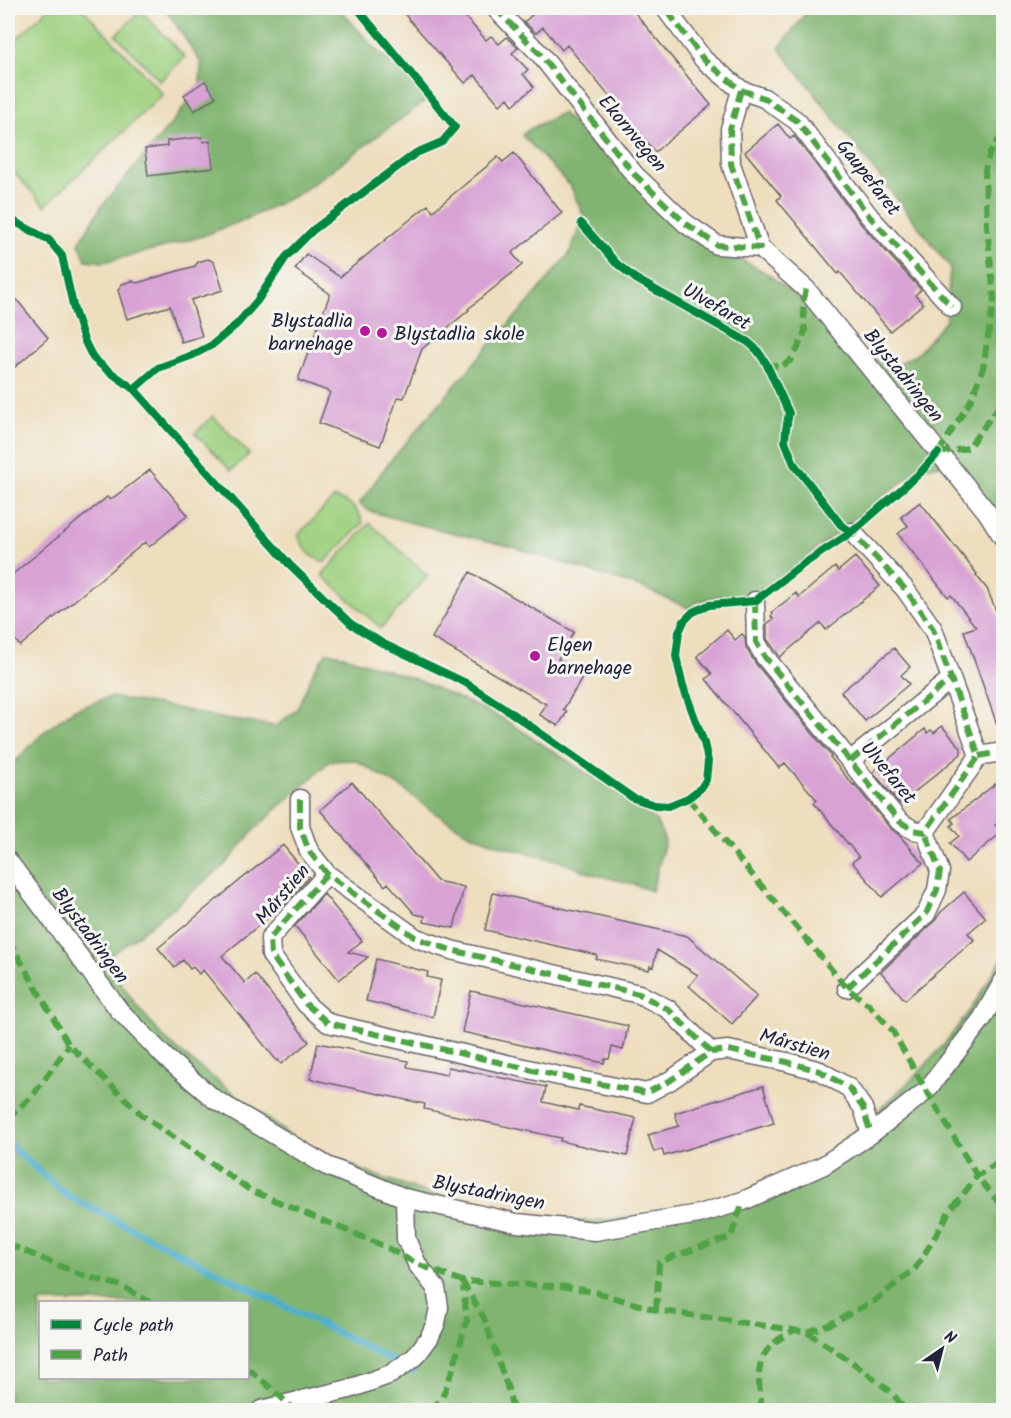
<svg xmlns="http://www.w3.org/2000/svg" width="1011" height="1418" viewBox="0 0 1011 1418" font-family="Kalam,sans-serif">
  <rect width="100%" height="100%" fill="#f6f6f2"/>
  <filter id="ink" filterUnits="userSpaceOnUse"><feTurbulence type="fractalNoise" baseFrequency=".0167" numOctaves="2"/><feDisplacementMap in="SourceGraphic" scale="12" xChannelSelector="R" yChannelSelector="G"/><feConvolveMatrix kernelMatrix="1 2 1 2 8 2 1 2 1" color-interpolation-filters="sRGB"/></filter>
  <filter id="wash" filterUnits="userSpaceOnUse"><feTurbulence type="fractalNoise" baseFrequency=".008" numOctaves="4" result="noise"/><feDisplacementMap in="SourceGraphic" scale="24" xChannelSelector="R" yChannelSelector="G"/><feGaussianBlur stdDeviation="1.35" result="paint"/><feColorMatrix in="noise" values="0 0 0 0 0 0 0 0 0 0 0 0 0 0 0 0 0 1.4 0 .05"/><feComposite in="paint" operator="in"/></filter>
  <g filter="url(#wash)">
    <rect width="100%" height="100%" fill="#eedebe"/>
    <path fill="#a0d282" stroke="#617a5e" stroke-width="1.5" d="M49,8H82L163,94L45,206L8,166V47Z
      M141,11L185,57L160,81L116,35Z
      M213,416L249,454L231,471L195,433Z
      M334,498C349,502 358,508 363,523L325,562C310,558 304,549 298,535Z
      M370,523L428,576L381,628L322,575Z"/>
    <path fill="#80b470" stroke="#516b56" stroke-width="1.5" fill-rule="evenodd" d="M165,8H339L375,49L406,76L432,96L300,193L249,218L203,236L157,249L104,262L86,260L79,243L101,207L171,124L200,86L201,63Z
      M810,8H1003V528L947,464L920,468L815,550L789,574L753,595L717,596L695,603L691,609L643,588L513,547L412,523L369,511L359,504L387,465L487,348L530,301L569,254L584,217L571,187L522,135L530,129L562,113L639,187L724,250L766,273L802,300L862,353L892,367L917,354L946,320L950,267L779,48Z
      M327,652L341,655L418,680L502,718L620,795L656,821L665,841L652,891L633,884L593,874L559,861L502,846L468,833L435,813L399,786L355,760L330,761L255,829L224,866L183,899C178,906 171,909 164,914C146,930 126,944 107,958L111,969L134,1002L161,1035L190,1060L295,1139L366,1172L484,1212L572,1222L690,1214L821,1161L892,1098L922,1069L946,1042L971,1009L1003,957V1410H8V769L44,732L73,710L110,697L171,707L225,719L276,726L297,709L314,670ZM40,1302H248V1378H40Z"/>
    <g fill="none" stroke-linecap="round" stroke-linejoin="round">
      <path stroke="#4eaecd" stroke-width="7" d="M8,1143L66,1195L413,1371"/>
    </g>
    <g id="blocks">
      <path fill="#d8a2d5" d="M399,8H457L486,40L491,36L499,44L507,37L518,48L512,53L528,70L523,74L534,87L513,105L508,98L500,105L475,75L465,83Z
        M526,8H631L711,105L655,152L567,45L562,50L543,27L536,33L524,22L532,15Z
        M205,81L216,97L194,111L184,95Z
        M778,124L790,139L794,136L862,225L921,290L915,295L923,304L890,331L840,272L838,274L777,200L781,196L745,152Z
        M202,137L203,142L210,141L213,168L148,176L145,149L167,146V141Z
        M514,153L562,213L512,253L522,265L468,309L469,310L422,349L404,398L398,397L380,446L319,423L330,392L298,380L330,294L295,269L306,254L340,277L428,205L433,211L498,157L503,162Z
        M208,259L214,262L223,290L191,300L202,336L181,342L170,306L127,319L118,290L122,284L132,281L137,283L195,266L198,262Z
        M8,289L48,338L8,373Z
        M150,470L188,515L149,547L145,542L20,646L8,631V578L107,497L110,500Z
        M920,502L977,574L976,575L987,589L1004,630V735L1001,736L964,631L976,627L951,595L948,597L898,534L908,526L901,517Z
        M855,557L880,586L826,630L821,623L780,657L767,639V624L773,619L771,616L773,614L772,612L796,593L799,597L835,567L838,571Z
        M470,572L574,632L558,659L584,675L563,710L567,712L558,726L540,715L546,704L432,638Z
        M727,630L735,640L742,634L745,637L746,648L756,664L831,756L830,757L853,785L854,784L890,828L899,835L923,863L882,897L852,862L859,857L814,803L817,800L785,763L779,768L706,679L712,674L697,656Z
        M894,648L910,667L901,675L909,684L865,721L841,692Z
        M942,726L961,748V754L900,804L873,772L925,729L927,733L931,730L934,733Z
        M1004,777V818L995,825L1002,832L966,862L950,843L959,836L951,826L954,823L951,819Z
        M352,782L437,881L464,887L454,928L424,922L425,916L415,914L388,883L385,886L320,810Z
        M283,845L309,877L281,909L280,908L270,916L222,956L245,983L255,974L309,1042L281,1064L278,1060L277,1061L203,970L199,974L193,967L190,969L183,960L174,967L158,948Z
        M964,892L986,918L968,933L974,940L905,1000L881,972L934,922L941,912Z
        M493,893L687,936L757,996L732,1024L689,986L698,975L657,950L653,967L650,966L649,970L596,959L597,955L485,930Z
        M324,894L362,941L348,952L368,957L339,980L295,926Z
        M376,959L428,972L427,977L441,980L433,1017L366,1001Z
        M471,991L628,1026L623,1050L612,1047L609,1059H605L604,1063L462,1032Z
        M318,1043L408,1061L407,1067L447,1075L448,1067L546,1087L543,1102L578,1110L579,1106L636,1118L627,1156L560,1141L561,1138L424,1109L425,1104L310,1079Z
        M763,1086L774,1123L664,1156L662,1149L654,1152L648,1135L679,1126L675,1113Z"/>
    </g>
  </g>
  <g filter="url(#ink)">
    <use href="#blocks" fill-opacity="0" stroke="#696469" stroke-width="1.5"/>
    <g fill="none" stroke-linecap="round" stroke-linejoin="round">
      <defs>
        <path id="street" d="M495,8L540,54L634,174L685,223L717,245L760,248
          M665,8L704,60L741,90L730,129L731,164L760,248L806,289L987,512L1004,539
          M741,90L764,98L797,121L870,217L952,307
          M755,601L756,642L765,657L899,821L913,830L925,832L979,756L933,629L905,589L852,532
          M979,756L996,753L1004,754
          M850,761L951,679
          M300,799V827L309,851L327,874L416,938L451,950L639,994L668,1009L711,1052
          M8,861L119,1010L166,1058L214,1099L327,1166L405,1198L517,1223L595,1231L699,1214L743,1201L824,1165L871,1134L926,1091L982,1019L1004,980
          M327,874L270,938L271,955L306,1004L328,1023L559,1076L647,1093L671,1080L711,1052L728,1050L787,1062L820,1071L849,1088L863,1108L871,1134
          M847,988L926,914L937,890L940,871L925,832
          M261,1410L349,1389L391,1374L415,1357L429,1338L436,1323L439,1307L436,1288L417,1264L406,1239L405,1198"/>
      </defs>
      <use href="#street" stroke="#696469" stroke-width="21"/>
      <use href="#street" stroke="#fff" stroke-width="18"/>
      <path stroke="#50a245" stroke-width="6" stroke-dasharray="12 6" stroke-linecap="butt" d="M495,8L540,54L634,174L685,223L717,245L760,248L731,164L730,129L741,90L704,60L665,8
        M741,90L764,98L797,121L870,217L952,307
        M766,363L780,367L790,361L797,350L805,331L803,303L806,289
        M938,453L971,400L983,368L994,299L987,226L985,170L990,152L999,139L1004,136
        M938,453L968,448L997,409L1004,403
        M755,601L756,642L765,657L899,821L913,830L925,832L979,756L933,629L905,589L852,532
        M979,756L996,753L1004,754
        M850,761L951,679
        M688,798L847,988L869,1005L892,1030L915,1071L977,1176L1004,1209
        M300,799V827L309,851L327,874L416,938L451,950L639,994L668,1009L711,1052
        M327,874L270,938L271,955L306,1004L328,1023L559,1076L647,1093L671,1080L711,1052L728,1050L787,1062L820,1071L849,1088L863,1108L871,1134
        M8,939L69,1045L143,1116L250,1190L384,1246L417,1264L462,1281L567,1287L599,1293L656,1310L807,1332L859,1367L891,1392L906,1410
        M847,988L926,914L937,890L940,871L925,832
        M8,1119L33,1095L69,1045
        M8,1244L81,1275L122,1286L150,1302
        M462,1281L484,1318L508,1389L513,1410
        M656,1310L659,1263L674,1256L731,1237L743,1201
        M807,1332L828,1325L874,1301L915,1269L941,1227L950,1209L962,1196L977,1176L1004,1159
        M248,1369L262,1380L295,1410
        M431,1410L442,1398L453,1369L467,1320L463,1287
        M762,1410C757,1371 753,1351 793,1331"/>
      <defs>
        <path id="cycleway" d="M8,218L49,240L62,256L74,310L84,340L93,358L106,369L134,389L289,564L351,624L382,643L466,683L503,707L633,798L655,805L668,806L688,798L701,788L706,780L708,761L704,743L683,686L676,656L679,632L684,621L693,612L709,605L755,601L799,567L852,532L920,473L938,453
          M581,223L616,263L636,279L748,342L757,350L766,363L789,413L786,429L785,441L794,464L841,525L852,532
          M134,389L158,368L193,355L212,345L237,324L257,301L286,257L313,230L416,153L442,142L455,127L357,8"/>
      </defs>
      <use href="#cycleway" stroke="#f6f6f2" stroke-width="11"/>
      <use href="#cycleway" stroke="#00873e" stroke-width="8"/>
    </g>
  </g>
  <g fill="#b5179e" stroke="#f6f6f2" stroke-width="2">
    <circle cx="365" cy="331" r="6"/>
    <circle cx="382" cy="333" r="6"/>
    <circle cx="535" cy="656" r="6"/>
  </g>
  <g text-anchor="middle" stroke-width="6" stroke-linejoin="round" paint-order="stroke">
    <g font-size="20" fill="#22223b" stroke="#f6f6f2">
      <text transform="translate(633 133) rotate(50)" y="7">Ekornvegen</text>
      <text transform="translate(869 177) rotate(52)" y="7">Gaupefaret</text>
      <text transform="translate(717 306) rotate(30)" y="7">Ulvefaret</text>
      <text transform="translate(904 375) rotate(51)" y="7">Blystadringen</text>
      <text transform="translate(889 772) rotate(50)" y="7">Ulvefaret</text>
      <text transform="translate(282 894) rotate(-50)" y="7">Mårstien</text>
      <text transform="translate(91 935) rotate(53)" y="7">Blystadringen</text>
      <text transform="translate(795 1044) rotate(16)" y="7">Mårstien</text>
      <text transform="translate(489 1192) rotate(11)" y="7">Blystadringen</text>
    </g>
    <g font-size="20" fill="#22223b" stroke="#f6f6f2" text-anchor="start">
      <text x="353" y="327" text-anchor="end">Blystadlia<tspan x="353" dy="23">barnehage</tspan></text>
      <text x="394" y="340">Blystadlia skole</text>
      <text x="547" y="651">Elgen<tspan x="547" dy="23">barnehage</tspan></text>
    </g>
  </g>
  <rect width="1011" height="1418" fill="none" stroke="#f6f6f2" stroke-width="30"/>
  <rect x="39" y="1301" width="210" height="78" fill="#f6f6f2" stroke="#a1a1a9" stroke-width="1.5"/>
  <rect x="51" y="1320" width="30" height="9" fill="#00873e" stroke="#a1a1a9" stroke-width="1.5"/>
  <text x="93" y="1331" font-size="18" fill="#22223b">Cycle path</text>
  <rect x="51" y="1350" width="30" height="9" fill="#50a245" stroke="#a1a1a9" stroke-width="1.5"/>
  <text x="93" y="1361" font-size="18" fill="#22223b">Path</text>
  <g transform="translate(942 1349) rotate(35)" stroke="#f6f6f2" stroke-width="4.5" paint-order="stroke">
  <path d="M0-4.5L10 22L0 15L-10 22Z" fill="#22223b"/>
  <text y="-9" font-size="16" font-weight="bold" text-anchor="middle" fill="#22223b">N</text>
  </g>
</svg>
